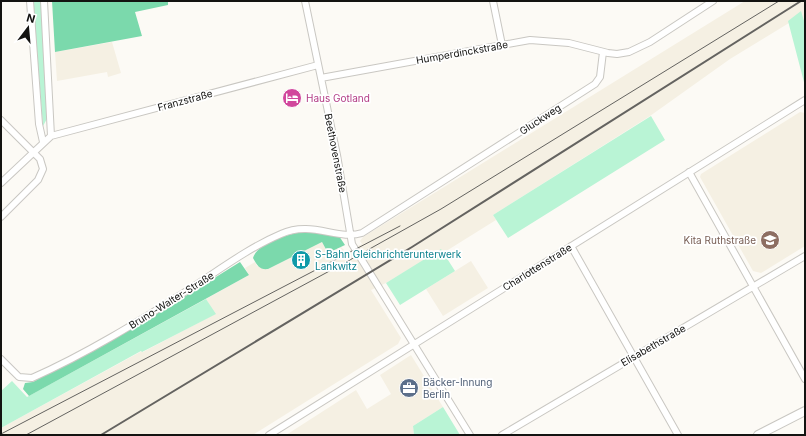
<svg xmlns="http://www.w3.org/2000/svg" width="806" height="436" viewBox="0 0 806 436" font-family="Inter,sans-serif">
  <rect width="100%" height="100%" fill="#fcfaf5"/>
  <path fill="#f5f0e3" d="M745,1H805V24L792,33L789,23L730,59L650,116L493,215L496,220L443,253L441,250L386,283L371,290L401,338L398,344L253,435H1V428L142,351L143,352L215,314L206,299L249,275L245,268L255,262L257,266L268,269L322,242L328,253L341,247L346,252L362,244L360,241L363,237Z
    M112,42L121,73L108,77L107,72L57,81L55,52Z
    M800,112L805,113V246L761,273L753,271L700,177L701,174Z
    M471,261L488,288L443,316L426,289Z
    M411,355L443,407L413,426L414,435H286L356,390L367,409L391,394L380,375Z"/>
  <path fill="#b9f4d5" d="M33,1H41L48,117L43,126Z
    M801,11L805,24V86L788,21Z
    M651,116L665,140L508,238L493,215Z
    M441,249L455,271L400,305L386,283Z
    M206,299L216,314L142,352L141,351L1,428V391L12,381L27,397Z
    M443,407L460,435H414L413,426Z"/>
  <path fill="#7bd9ac" d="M52,1H168V5L135,12L142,36L55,52Z
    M306,231L339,236L345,245L328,253L322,242L268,269C259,270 257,265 253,258C257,243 292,233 306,231Z
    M240,262L249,275L29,396L23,389L25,383L33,382L139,325Z"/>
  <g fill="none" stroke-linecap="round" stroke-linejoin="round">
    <defs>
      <path id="street" d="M30,1L39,124L43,142
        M44,1L51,136
        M305,1L337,155L352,244L470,435
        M493,1L502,45
        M321,78L530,40L569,43L608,53L617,54L629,52L650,42L713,1
        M1,120L40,159L43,169L38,180L1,217
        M689,172L805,379
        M1,183L51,136L318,65
        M571,246L678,435
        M1,359L19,377L32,378C86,354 138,322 188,290C218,271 248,248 281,234C312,220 338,241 362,233L595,84L600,77L603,52
        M269,435L805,100
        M502,435L805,256"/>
      <path id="secondary" d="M758,435L805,411"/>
    </defs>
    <use href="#street" stroke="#c9c7c2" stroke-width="8"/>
    <use href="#secondary" stroke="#c9c7c2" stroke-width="10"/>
    <use href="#street" stroke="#fff" stroke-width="6"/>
    <use href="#secondary" stroke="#fff" stroke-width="8"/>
    <path stroke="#646360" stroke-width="1" d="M1,434L400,226
      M26,435L348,261L441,209L779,1"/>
    <path stroke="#646360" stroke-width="2" d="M101,435L412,247L801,1"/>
  </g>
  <defs>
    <symbol id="hotel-disc" viewBox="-11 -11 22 22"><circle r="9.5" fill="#d1479c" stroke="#fff"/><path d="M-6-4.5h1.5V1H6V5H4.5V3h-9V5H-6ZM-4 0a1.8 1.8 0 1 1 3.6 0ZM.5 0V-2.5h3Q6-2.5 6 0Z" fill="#fff"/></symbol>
    <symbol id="school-disc" viewBox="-11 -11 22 22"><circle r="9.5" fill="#8d6e63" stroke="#fff"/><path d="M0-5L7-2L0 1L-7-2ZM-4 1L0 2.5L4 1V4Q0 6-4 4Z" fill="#fff"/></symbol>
    <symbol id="building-disc" viewBox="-11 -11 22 22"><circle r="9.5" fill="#0f9aa8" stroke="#fff"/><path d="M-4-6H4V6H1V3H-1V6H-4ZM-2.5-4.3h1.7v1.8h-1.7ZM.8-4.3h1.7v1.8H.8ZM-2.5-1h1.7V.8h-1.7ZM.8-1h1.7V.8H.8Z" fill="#fff"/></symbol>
    <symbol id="office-disc" viewBox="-11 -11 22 22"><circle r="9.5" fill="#5c6f8a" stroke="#fff"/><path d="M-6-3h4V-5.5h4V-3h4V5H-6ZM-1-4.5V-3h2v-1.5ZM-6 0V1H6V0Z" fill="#fff"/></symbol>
  </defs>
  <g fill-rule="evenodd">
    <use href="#hotel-disc" x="281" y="87" width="22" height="22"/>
    <use href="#school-disc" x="759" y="229" width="22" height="22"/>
    <use href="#building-disc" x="290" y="249" width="22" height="22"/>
    <use href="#office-disc" x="398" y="377" width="22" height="22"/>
  </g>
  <g text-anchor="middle" stroke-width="3.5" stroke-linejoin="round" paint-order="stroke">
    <g font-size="10" fill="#131311" stroke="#fff">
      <text transform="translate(462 52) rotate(-10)" y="4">Humperdinckstraße</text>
      <text transform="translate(185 100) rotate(-15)" y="4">Franzstraße</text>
      <text transform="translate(540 119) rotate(-33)" y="4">Gluckweg</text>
      <text transform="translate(336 153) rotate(79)" y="4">Beethovenstraße</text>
      <text transform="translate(537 267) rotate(-32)" y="4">Charlottenstraße</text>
      <text transform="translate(171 300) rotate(-32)" y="4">Bruno-Walter-Straße</text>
      <text transform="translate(653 345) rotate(-30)" y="4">Elisabethstraße</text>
    </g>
    <g font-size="10" fill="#b23c85" stroke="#fff" text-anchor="start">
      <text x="306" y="102">Haus Gotland</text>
    </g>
    <g font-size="10" fill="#785e54" stroke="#fff" text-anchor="end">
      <text x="756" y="244">Kita Ruthstraße</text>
    </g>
    <g font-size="10" fill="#0d838f" stroke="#fff" text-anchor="start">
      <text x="315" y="258">S-Bahn Gleichrichterunterwerk<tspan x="315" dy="12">Lankwitz</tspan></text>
    </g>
    <g font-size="10" fill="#4e5e75" stroke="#fff" text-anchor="start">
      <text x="423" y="386">Bäcker-Innung<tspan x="423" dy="12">Berlin</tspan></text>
    </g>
  </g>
  <rect width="806" height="436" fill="none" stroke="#131311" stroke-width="4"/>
  <g transform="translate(28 28) rotate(16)" stroke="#ffffff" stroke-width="3" paint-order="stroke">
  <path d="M0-3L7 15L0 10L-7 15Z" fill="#131311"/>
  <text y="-6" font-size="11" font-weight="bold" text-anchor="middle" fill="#131311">N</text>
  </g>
</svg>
